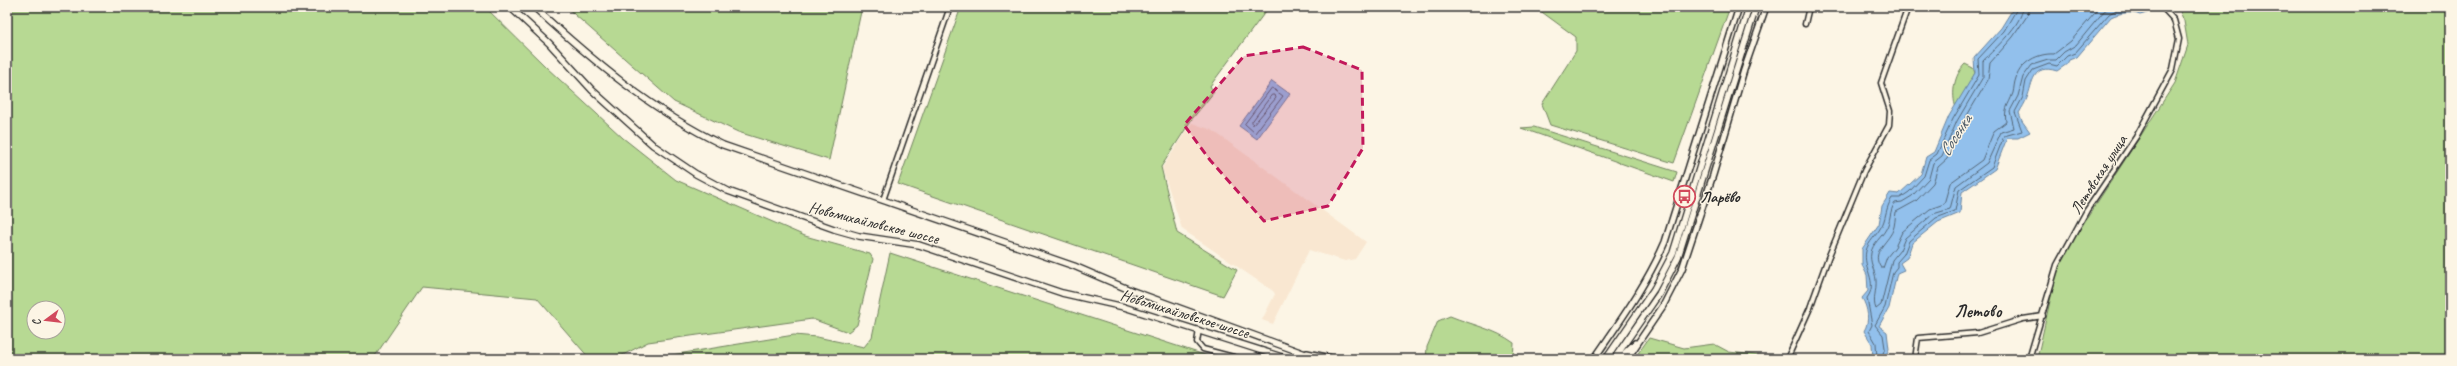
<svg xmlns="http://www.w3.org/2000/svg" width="2457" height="366" viewBox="0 0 2457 366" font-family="Caveat,sans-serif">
  <rect width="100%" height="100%" fill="#fcf5e5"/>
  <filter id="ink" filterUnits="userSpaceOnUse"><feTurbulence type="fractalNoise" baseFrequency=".025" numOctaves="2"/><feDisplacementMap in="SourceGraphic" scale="8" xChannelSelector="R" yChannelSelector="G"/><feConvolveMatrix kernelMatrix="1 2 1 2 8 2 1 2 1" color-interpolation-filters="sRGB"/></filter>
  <g filter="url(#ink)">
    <path fill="#f9e7d1" d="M1192,123L1212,130L1366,242L1355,259L1345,261L1309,250L1273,324L1262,320L1275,294L1273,291L1182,229L1162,168Z"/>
    <path fill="#b7d993" stroke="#71825f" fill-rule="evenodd" d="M7,7H485L546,67L623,138L676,180L805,236L870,254L873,259L857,325L848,332L812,319L648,342L615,359H590L537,298L422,287L373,359H7ZM34,308H58V332H34Z
      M566,7H862L829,160L738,132L674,102Z
      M961,7H1269L1210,86L1214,92L1192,119L1161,167L1177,233L1237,270L1223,296L898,184Z
      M1535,7H1730L1674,163L1550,125L1542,104L1576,51V37Z
      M2178,7H2450V359H2037L2059,261L2175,83L2188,45L2184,21Z
      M1965,64L1973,68L1975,73L1956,108C1951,94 1954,75 1965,64Z
      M1534,127L1677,172L1674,182L1521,128Z
      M890,253L1217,359H647L794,335L817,337L864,347L872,337Z
      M1450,316C1472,325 1495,329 1514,343L1513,359H1426L1427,347L1438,321Z
      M1649,338L1684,348L1714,344L1729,352L1782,358L1634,359Z"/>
    <path fill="#92c0ec" stroke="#69849f" d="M2014,7H2148L2147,13L2140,15C2131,11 2119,13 2111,17L2077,57L2069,60L2067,64L2057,71C2032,63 2033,83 2027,98C2025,103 2022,108 2019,113L2022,121L2030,132L2018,138H2007L1995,169L1962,192L1960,213L1938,222L1912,243L1907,258L1900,263L1904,270L1897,273L1889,308L1879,326L1887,332L1889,349L1884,359H1873L1872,344L1864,331C1870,321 1868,308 1862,298L1868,291L1867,275L1862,265V249L1879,224L1882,206L1890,193L1899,194L1921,174L1926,157L1934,152L1949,116L1975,73L1974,58L2001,28Z
      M1272,81L1290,94L1257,139L1239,126Z"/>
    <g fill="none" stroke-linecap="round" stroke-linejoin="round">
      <path stroke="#546778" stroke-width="1" d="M2023,7C2022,25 1995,48 1983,61V77L1957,121L1942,156L1933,163L1929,178L1912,196L1902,202L1895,203C1889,211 1891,221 1886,229C1882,237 1872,244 1871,253C1869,262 1875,270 1876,280C1877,290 1872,300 1876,309L1881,305L1892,260L1900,250L1905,238L1933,214L1950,209L1956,186L1987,163L2001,132L2014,128L2010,111L2018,96L2023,77L2032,65L2048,60H2056L2064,52L2076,45L2104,11L2111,7
        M2029,7L2027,16L2013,37L1990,63L1988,80L1962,124L1947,159L1938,167L1933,183L1916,201L1896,212C1895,218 1895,225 1893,230C1887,244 1870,252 1881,268H1883L1887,257L1895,247L1902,232L1930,209L1944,204L1950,183L1982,160L1994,131L2006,122C2004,107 2008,107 2013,93C2014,89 2014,83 2016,78C2021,62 2038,53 2054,54L2071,41L2100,7
        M1272,88L1283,96L1255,133L1245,124Z
        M1272,95H1275L1276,98L1253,125L1252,122Z
        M1877,359L1876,343L1869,331L1872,325L1867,298C1879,282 1862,268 1866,251C1868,242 1877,235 1881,227C1886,220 1885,209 1892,198H1900L1909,192L1924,176L1929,160L1937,154L1953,119L1979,75L1978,59L2004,31L2018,7
        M1881,359L1885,348L1883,335L1875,325L1885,307L1893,272L1897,267V262L1904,254L1909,241L1936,218L1955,211L1959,190L1992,167L2004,136L2022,131L2015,112L2023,97L2026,81L2033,70L2049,64L2057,66L2067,56L2075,53L2109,14L2118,9L2141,11L2144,7"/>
      <defs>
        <path id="minor" d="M1805,24L1809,7
          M883,200L950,7
          M1199,330L1197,342L1203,349L1241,359
          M1787,359L1810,308L1828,258L1864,171L1889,125L1890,111L1881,83L1908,7
          M1915,359L1918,338L1978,333L2023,319L2043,316
          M2029,359L2057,265L2087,210L2136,137L2173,69L2179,39L2174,20L2162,7"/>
        <path id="tertiary" d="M1307,353L1336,359
          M1594,359C1620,321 1647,284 1665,242L1739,7
          M1618,359L1635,343
          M1627,359L1663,306L1682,269L1713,175L1744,70L1766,7"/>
        <path id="secondary" d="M510,7L549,43L592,90L653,145L696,174L728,191L834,229L859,236L919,245L1062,293L1124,307L1288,359
          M534,7C592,60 652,111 723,145L1074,266L1130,290L1319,359
          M1606,359L1654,289L1673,253L1749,7
          M1614,359L1659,294L1678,257L1756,7"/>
      </defs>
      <use href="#minor" stroke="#2b2b2b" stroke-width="7"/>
      <use href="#tertiary" stroke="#2b2b2b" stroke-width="8"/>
      <use href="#secondary" stroke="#2b2b2b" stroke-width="8"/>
      <use href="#minor" stroke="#fcf5e5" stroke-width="4"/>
      <use href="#tertiary" stroke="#fcf5e5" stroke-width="5"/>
      <use href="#secondary" stroke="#fcf5e5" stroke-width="5.5"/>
    </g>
  </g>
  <path fill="#c2185b" fill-opacity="0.2" stroke="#c2185b" stroke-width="3" stroke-dasharray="8 5" stroke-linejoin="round" d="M1303,47L1362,70L1363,148L1328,206L1264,221L1210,160L1184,125L1244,56Z"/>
  <defs>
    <symbol id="bus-ring" viewBox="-11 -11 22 22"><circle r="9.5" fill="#fcf5e5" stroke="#d1495b" stroke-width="1.5"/><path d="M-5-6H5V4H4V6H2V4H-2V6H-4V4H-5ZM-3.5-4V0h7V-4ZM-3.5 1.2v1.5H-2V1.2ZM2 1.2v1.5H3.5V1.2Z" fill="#d1495b"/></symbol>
  </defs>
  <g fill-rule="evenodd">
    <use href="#bus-ring" x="1672" y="184" width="25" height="25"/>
  </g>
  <g text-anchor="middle" stroke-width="3" stroke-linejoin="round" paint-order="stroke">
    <g font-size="16" fill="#2b2b2b" stroke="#fcf5e5">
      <text transform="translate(2098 174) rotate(-57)" y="6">Летовская улица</text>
      <text transform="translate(874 222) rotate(14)" y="6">Новомихайловское шоссе</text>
      <text transform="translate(1185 313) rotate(17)" y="6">Новомихайловское шоссе</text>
    </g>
    <g font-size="16" font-weight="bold" fill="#2b2b2b" stroke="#fcf5e5" text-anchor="start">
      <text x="1700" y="202">Ларёво</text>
    </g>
    <g font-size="17" font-style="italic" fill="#4a5865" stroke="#fcf5e5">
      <text transform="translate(1955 135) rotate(-57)" y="6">Сосенка</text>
    </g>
    <g font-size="18" font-weight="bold" fill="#2b2b2b" stroke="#fcf5e5">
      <text x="1978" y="317">Летово</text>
    </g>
  </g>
  <rect width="2457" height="366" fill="none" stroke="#fcf5e5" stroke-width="24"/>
  <rect x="12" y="12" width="2433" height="342" fill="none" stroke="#2b2b2b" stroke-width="1.5" filter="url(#ink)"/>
  <g transform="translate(46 320) rotate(255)"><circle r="19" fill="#fcf5e5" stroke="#a8a49b"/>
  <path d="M0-3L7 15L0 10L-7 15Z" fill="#d1495b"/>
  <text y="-6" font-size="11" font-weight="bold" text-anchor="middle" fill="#2b2b2b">С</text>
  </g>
</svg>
